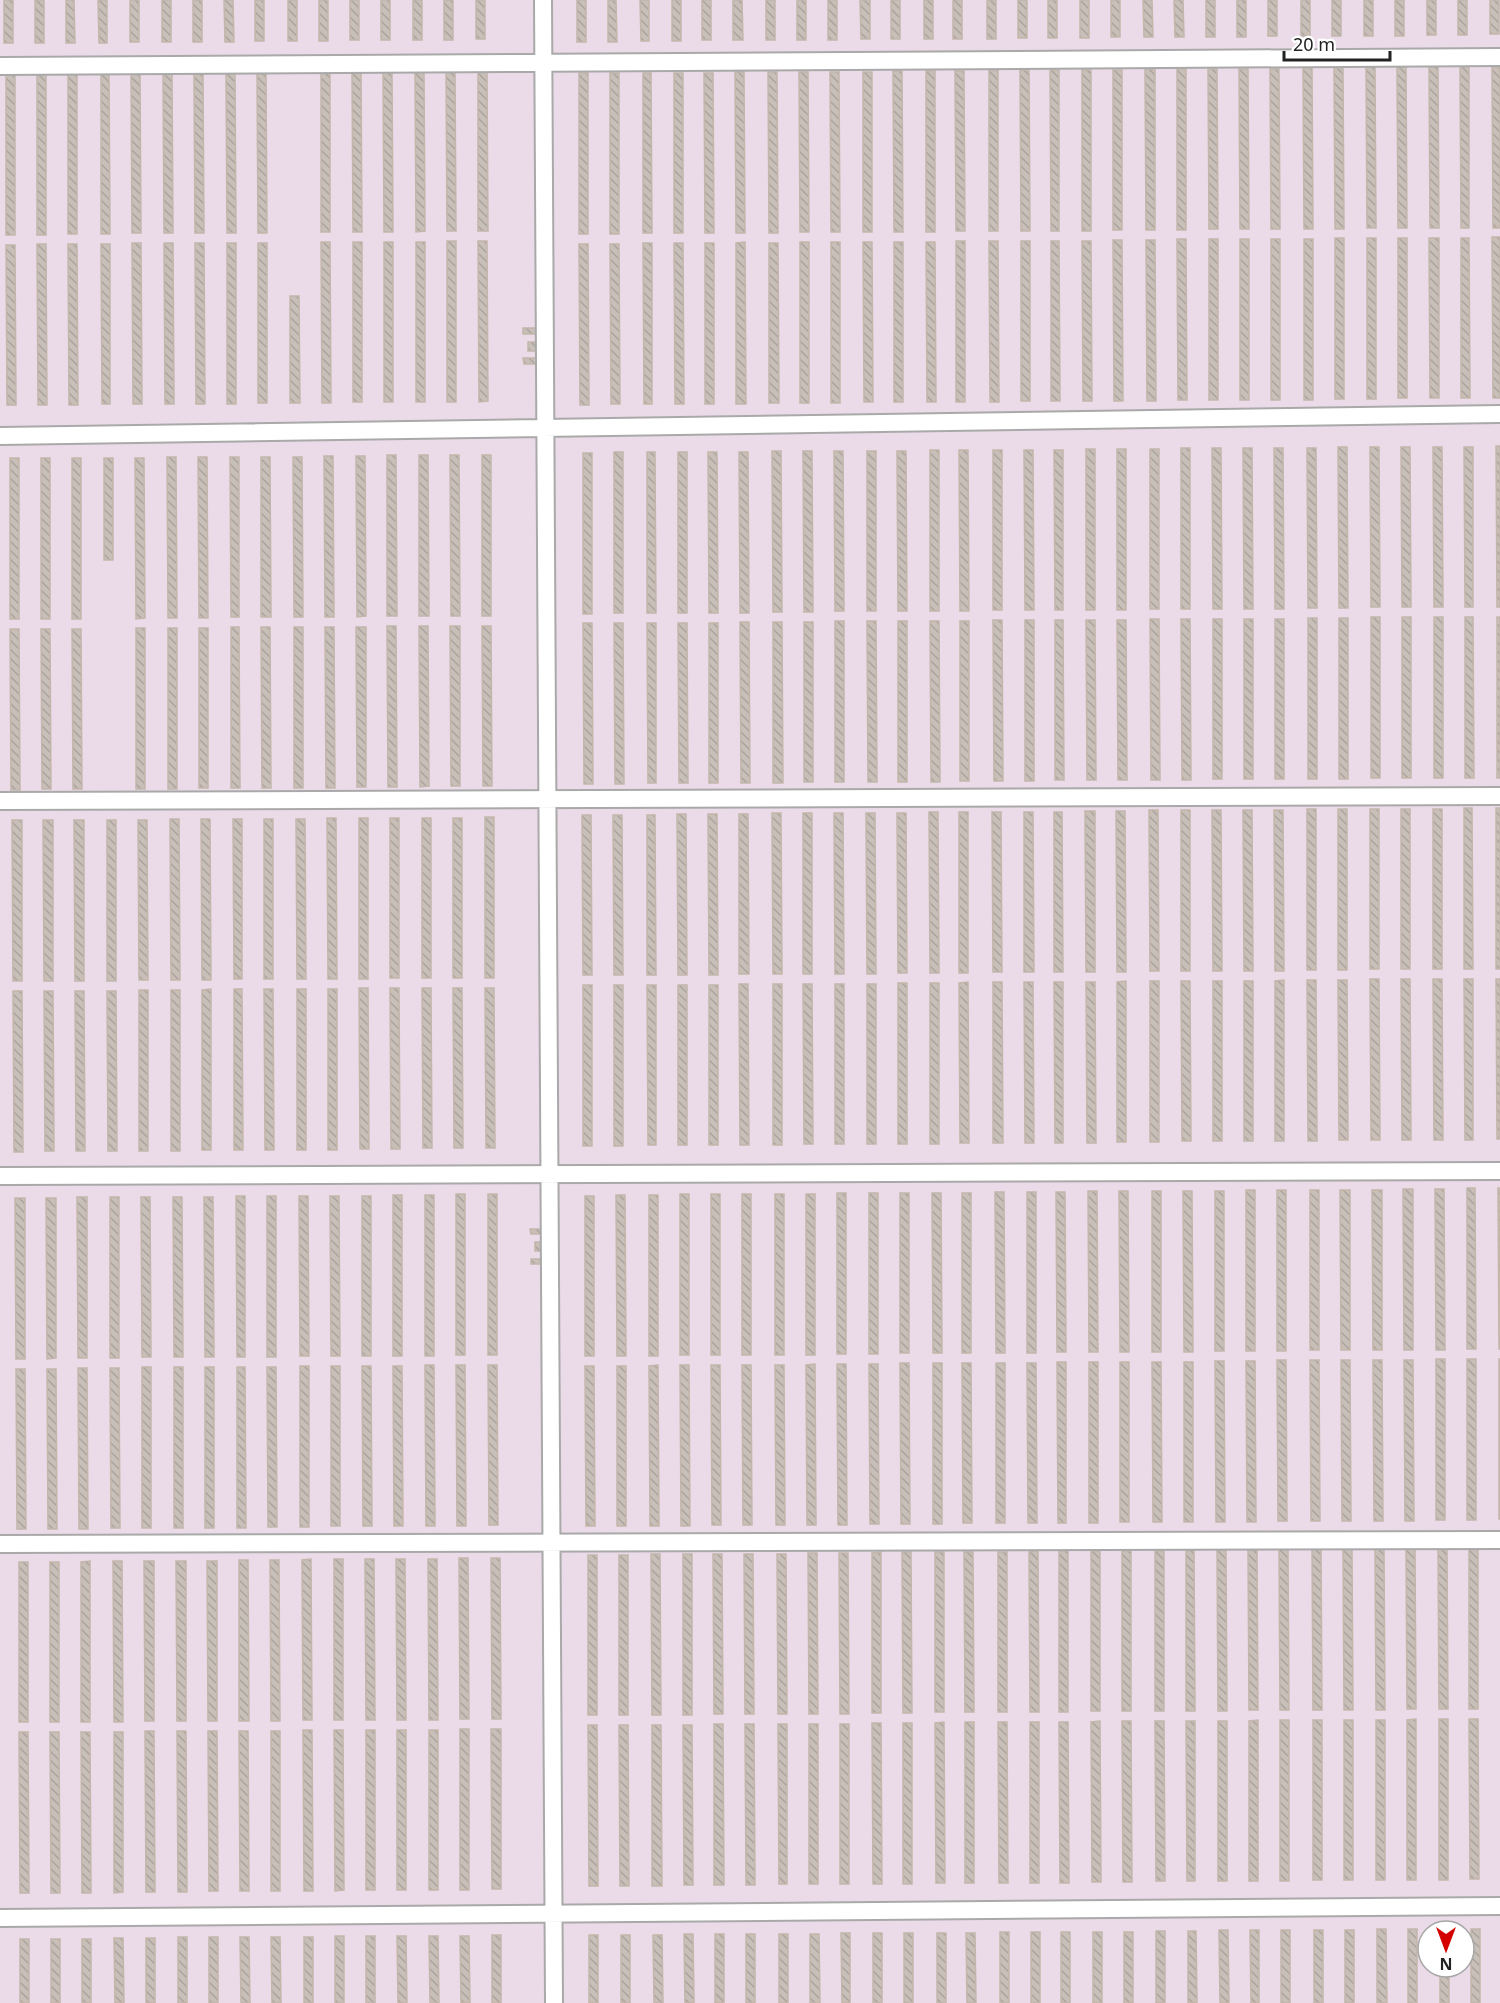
<svg xmlns="http://www.w3.org/2000/svg" width="1500" height="2003" viewBox="0 0 1500 2003" font-family="'Noto Sans',sans-serif">
  <defs>
    <pattern id="building-back-hatch" width="6" height="6" patternUnits="userSpaceOnUse" patternTransform="scale(1.5)"><rect width="6" height="6" fill="#c7bfb8"/><path d="M-1 5l2 2M0 0l6 6M5-1l2 2" fill="none" stroke="#aba49e"/></pattern>
  </defs>
  <rect width="100%" height="100%" fill="#f2efe9"/>
  <path fill="#ebdbe8" fill-rule="evenodd" d="M0,0H1500V2003H0ZM1428,1931H1464V1967H1428Z"/>
  <path fill="url(#building-back-hatch)" stroke="#c4b6ab" stroke-width="1.5" d="M4,0H13V43H4Z
    M35,0H44V43H35Z
    M66,0H74L75,43H66Z
    M98,0H107V43H99Z
    M130,0H139V42H130Z
    M162,0H171V42H162Z
    M193,0H202V42H193Z
    M224,0H233L234,42H225Z
    M255,0H264V41H255Z
    M288,0H297V41H288Z
    M319,0H328V41H319Z
    M350,0H359V40H350Z
    M381,0H390V40H381Z
    M413,0H422V40H413Z
    M444,0H453V40H444Z
    M476,0H485V39H476Z
    M577,0H586V42H577Z
    M608,0H616L617,42H608Z
    M640,0H649V41H641Z
    M672,0H681V41H672Z
    M702,0H711V40H702Z
    M733,0H742L743,40H733Z
    M766,0H775V40H766Z
    M797,0H806V40H797Z
    M828,0H837V40H828Z
    M860,0H870V39H861Z
    M891,0H900V39H891Z
    M924,0H933V39H924Z
    M953,0H962V39H953Z
    M987,0H996V39H987Z
    M1018,0H1027V38H1018Z
    M1048,0H1057V38H1048Z
    M1080,0H1089V38H1080Z
    M1111,0H1120V37H1111Z
    M1143,0H1152L1153,37H1144Z
    M1174,0H1183L1184,37H1175Z
    M1206,0H1215V37H1206Z
    M1237,0H1246V37H1237Z
    M1268,0H1277V36H1268Z
    M1301,0H1310V36H1301Z
    M1332,0H1341V36H1332Z
    M1364,0H1373V36H1364Z
    M1395,0H1404V36H1395Z
    M1427,0H1436V35H1427Z
    M1458,0H1467V35H1458Z
    M1490,0H1499V34H1490Z
    M1366,67H1375L1376,228H1367Z
    M1397,67H1406L1407,228H1398Z
    M1429,67H1438L1439,228H1430Z
    M1460,67H1469V228H1461Z
    M1492,67H1500V228H1493Z
    M1303,68H1312L1313,229H1304Z
    M1334,68H1343L1344,229H1335Z
    M1145,69H1155V230H1146Z
    M1177,69H1186V230H1177Z
    M1208,69H1217L1218,229H1209Z
    M1239,69H1248L1249,229H1240Z
    M1270,69H1279L1280,229H1271Z
    M446,70H455L456,231H447Z
    M478,70H487L488,231H478Z
    M989,70H998V231H989Z
    M1020,70H1029L1030,231H1021Z
    M1050,70H1059V231H1051Z
    M1082,70H1091V231H1082Z
    M1113,70H1122V230H1113Z
    M383,71H392L393,232H384Z
    M415,71H424L425,231L416,232Z
    M893,71H902L903,232H894Z
    M926,71H935V232H926Z
    M955,71H964L965,231H956Z
    M226,72H235L236,233H227Z
    M257,72H266L267,233H258Z
    M321,72H330V232H321Z
    M352,72H361L362,232H353Z
    M735,72H744L745,233H736Z
    M768,72H777L778,233H769Z
    M799,72H808L809,232H800Z
    M830,72H839L840,232H831Z
    M863,72H872V232H863Z
    M68,73H77V234H68Z
    M101,73H109L110,234H101Z
    M131,73H140L141,233H132Z
    M163,73H172L173,233H164Z
    M194,73H203L204,233H195Z
    M579,73H588V234H579Z
    M610,73H619V234H610Z
    M643,73H651L652,233H643Z
    M674,73H683V233H674Z
    M704,73H713L714,233H705Z
    M6,74H15V235H6Z
    M37,74H46V235H37Z
    M1492,237H1500V398H1493Z
    M1335,238H1344V399H1335Z
    M1367,238H1376V399H1367Z
    M1398,238H1407V398H1398Z
    M1429,238H1439V398H1430Z
    M1461,238H1469L1470,398H1461Z
    M1177,239H1186L1187,400H1178Z
    M1209,239H1218V400H1209Z
    M1240,239H1249V400H1240Z
    M1271,239H1280V400H1271Z
    M1304,239H1313V400H1304Z
    M1113,240H1122L1123,401H1114Z
    M1146,240H1155L1156,401H1147Z
    M447,241H456V402H447Z
    M478,241H487L488,401L479,402Z
    M956,241H965V402H956Z
    M989,241H998L999,402H990Z
    M1021,241H1030V401H1021Z
    M1051,241H1059L1060,401H1051Z
    M1082,241H1091L1092,401H1083Z
    M321,242H330L331,403H322Z
    M353,242H362V402H353Z
    M384,242H393V402H384Z
    M416,242H425V402H416Z
    M745,242L746,404H736V243Z
    M800,242H809V403H800Z
    M831,242H840V403H831Z
    M863,242H872L873,402H864Z
    M894,242H903V402H894Z
    M926,242H935L936,402H927Z
    M132,243H141L142,404H133Z
    M164,243H173L174,404H165Z
    M195,243H204L205,404H196Z
    M227,243H236V404H227Z
    M258,243H267V403H258Z
    M643,243H652V404H644Z
    M674,243H683L684,404H675Z
    M705,243H714V404H705Z
    M769,243H778L779,403H769Z
    M37,244H46L47,405H38Z
    M68,244H77L78,405H69Z
    M101,244H110V404H102Z
    M579,244H588L589,405H580Z
    M610,244H619L620,404H611Z
    M6,245H15L16,405H7Z
    M290,296H299L300,403H290Z
    M523,328H545V334H523Z
    M528,342H538V351H528Z
    M523,358H545V364H524Z
    M1496,446H1500V607H1497Z
    M1338,447H1347L1348,608H1339Z
    M1370,447H1379L1380,607H1371Z
    M1401,447H1410L1411,607H1402Z
    M1433,447H1442L1443,607H1434Z
    M1464,447H1473V607H1465Z
    M1181,448H1190V609H1181Z
    M1212,448H1221L1222,609H1213Z
    M1243,448H1252L1253,609H1244Z
    M1274,448H1283L1284,609H1275Z
    M1307,448H1316L1317,608H1308Z
    M1086,449H1095V610H1086Z
    M1117,449H1126V610H1117Z
    M1150,449H1159V609H1150Z
    M930,450H939V611H930Z
    M959,450H968L969,611H960Z
    M993,450H1002V610H993Z
    M1024,450H1033L1034,610H1025Z
    M1054,450H1063V610H1055Z
    M772,451H781L782,612H773Z
    M803,451H812L813,612H804Z
    M834,451H843L844,611H835Z
    M867,451H876V611H867Z
    M897,451H906L907,611H898Z
    M614,452H623V613H614Z
    M647,452H655L656,613H647Z
    M678,452H687V613H678Z
    M708,452H717L718,613H709Z
    M739,452H748L749,613H740Z
    M583,453H592V614H583Z
    M387,455H396L397,616H387Z
    M419,455H428L429,616H419Z
    M450,455H459L460,616H451Z
    M482,455H491V616H482Z
    M324,456H333L334,617H325Z
    M356,456H365L366,616L357,617Z
    M167,457H176L177,618H168Z
    M198,457H207L208,618H199Z
    M230,457H239V617H231Z
    M261,457H270L271,617H261Z
    M293,457H302L303,617H294Z
    M10,458H19V619H10Z
    M41,458H50V619H41Z
    M72,458H81V619H72Z
    M104,458H113V560H104Z
    M135,458H144L145,618L136,619Z
    M1371,617H1380V778H1371Z
    M1402,617H1411V778H1402Z
    M1434,617H1443V778H1434Z
    M1465,617H1473L1474,778H1465Z
    M1497,617H1500V778H1497Z
    M1308,618H1317V779H1308Z
    M1339,618H1348V779H1339Z
    M1150,619H1159L1160,780H1151Z
    M1181,619H1190L1191,780H1182Z
    M1213,619H1222V779H1213Z
    M1244,619H1253V779H1244Z
    M1275,619H1284V779H1275Z
    M993,620H1002L1003,781H994Z
    M1025,620H1034V781H1025Z
    M1055,620H1063L1064,780H1055Z
    M1086,620H1095L1096,780H1087Z
    M1117,620H1126L1127,780H1118Z
    M835,621H844V782H835Z
    M867,621H876L877,782H868Z
    M898,621H907V782H898Z
    M930,621H939L940,782H931Z
    M960,621H969V781H960Z
    M740,622H749L750,783H741Z
    M773,622H782L783,783H773Z
    M804,622H813V782H804Z
    M583,623H592L593,784H584Z
    M614,623H623L624,784H615Z
    M647,623H656V783H648Z
    M678,623H687L688,783H679Z
    M709,623H718V783H709Z
    M387,626H396L397,787H388Z
    M419,626H428L429,786L420,787Z
    M450,626H460V786H451Z
    M482,626H491L492,786H483Z
    M231,627H239L240,788H231Z
    M261,627H270L271,788H262Z
    M294,627H303V788H294Z
    M325,627H334L335,788H326Z
    M356,627H366V787H357Z
    M136,628H145V789H136Z
    M168,628H177V789H168Z
    M199,628H208V788H199Z
    M10,629H19L20,790H11Z
    M41,629H50L51,789H42Z
    M72,629H81L82,789H73Z
    M1464,808H1472L1473,969H1464Z
    M1496,808H1500V969H1496Z
    M1307,809H1316V970H1307Z
    M1338,809H1347V970H1338Z
    M1370,809H1379V969H1370Z
    M1401,809H1410V969H1401Z
    M1433,809H1442V969H1433Z
    M1149,810H1158L1159,971H1150Z
    M1181,810H1190V971H1181Z
    M1212,810H1221L1222,971H1213Z
    M1243,810H1252L1253,971H1244Z
    M1274,810H1283L1284,971H1275Z
    M1085,811H1095V972H1086Z
    M1116,811H1125L1126,972H1117Z
    M929,812H938L939,973H930Z
    M959,812H968V973H959Z
    M992,812H1001L1002,972H993Z
    M1024,812H1033L1034,972H1024Z
    M1054,812H1062L1063,972H1054Z
    M772,813H781L782,974H773Z
    M803,813H812V974H803Z
    M834,813H843L844,974H835Z
    M866,813H875L876,974H867Z
    M897,813H906L907,973H898Z
    M677,814H686L687,975H678Z
    M708,814H717L718,975H709Z
    M739,814H748L749,974H739Z
    M582,815H591L592,975H583Z
    M613,815H622L623,975H614Z
    M647,815H655L656,975H647Z
    M485,817H494V978H485Z
    M327,818H336L337,979H328Z
    M359,818H368V979H359Z
    M390,818H399V978H390Z
    M422,818H431V978H422Z
    M453,818H462V978H453Z
    M170,819H179L180,980H171Z
    M201,819H210L211,980H202Z
    M233,819H242V979H234Z
    M264,819H273V979H264Z
    M296,819H305L306,979H297Z
    M12,820H22V981H13Z
    M43,820H53V981H44Z
    M74,820H84V981H75Z
    M107,820H116V981H107Z
    M138,820H147L148,980H139Z
    M1370,979H1379L1380,1140H1371Z
    M1401,979H1410L1411,1140H1402Z
    M1433,979H1442L1443,1140H1434Z
    M1464,979H1473V1140H1465Z
    M1496,979H1500V1139H1497Z
    M1284,980V1141H1275V981Z
    M1307,980H1316L1317,1141H1308Z
    M1338,980H1347L1348,1140H1339Z
    M1126,981V1142H1117V982Z
    M1150,981H1159V1142H1150Z
    M1181,981H1190L1191,1141H1182Z
    M1213,981H1222V1141H1213Z
    M1244,981H1253V1141H1244Z
    M968,982L969,1143H960L959,983Z
    M993,982H1002L1003,1143H993Z
    M1024,982H1033L1034,1143H1025Z
    M1054,982H1063V1143H1055Z
    M1086,982H1095L1096,1143H1087Z
    M898,983H907V1144H898Z
    M930,983H939V1144H930Z
    M739,984H748L749,1145H740Z
    M773,984H782V1145H773Z
    M803,984H812L813,1144H804Z
    M835,984H844V1144H835Z
    M867,984H876V1144H867Z
    M583,985H592V1146H583Z
    M614,985H623V1146H614Z
    M647,985H656V1145H648Z
    M678,985H687V1145H678Z
    M709,985H718V1145H709Z
    M359,988H368L369,1149H360Z
    M390,988H399L400,1149H391Z
    M422,988H431L432,1148H423Z
    M453,988H462L463,1148H454Z
    M485,988H494L495,1148H486Z
    M211,989V1150H202V990Z
    M234,989H242L243,1150H234Z
    M264,989H273L274,1150H265Z
    M297,989H306V1150H297Z
    M328,989H337V1150H328Z
    M139,990H148V1151H139Z
    M171,990H180V1151H171Z
    M13,991H22L23,1152H14Z
    M44,991H53L54,1151H45Z
    M75,991H84L85,1151H76Z
    M107,991H116L117,1151H108Z
    M1467,1188H1475L1476,1349H1467Z
    M1498,1188H1500V1349H1499Z
    M1403,1189H1413V1350H1404Z
    M1435,1189H1444L1445,1350H1436Z
    M1246,1190H1255V1351H1246Z
    M1277,1190H1286V1351H1277Z
    M1310,1190H1319V1350H1310Z
    M1340,1190H1350V1350H1341Z
    M1372,1190H1382V1350H1373Z
    M1088,1191H1097L1098,1352H1089Z
    M1119,1191H1128L1129,1352H1120Z
    M1152,1191H1161V1352H1152Z
    M1183,1191H1192L1193,1352H1184Z
    M1215,1191H1224V1351H1215Z
    M995,1192H1004L1005,1353H996Z
    M1027,1192H1036V1353H1027Z
    M1056,1192H1065L1066,1352H1057Z
    M837,1193H846V1354H837Z
    M869,1193H878V1354H869Z
    M900,1193H909V1353H900Z
    M932,1193H941L942,1353H933Z
    M962,1193H971V1353H962Z
    M456,1194H465V1355H456Z
    M488,1194H497V1355H488Z
    M680,1194H689V1355H680Z
    M711,1194H720V1355H711Z
    M742,1194H751V1355H742Z
    M775,1194H784V1355H775Z
    M806,1194H815V1355H806Z
    M393,1195H402V1356H393Z
    M425,1195H434V1356H425Z
    M616,1195H625L626,1356H617Z
    M649,1195H658V1356H649Z
    M236,1196H245V1357H237Z
    M267,1196H276V1357H267Z
    M299,1196H308L309,1356H300Z
    M330,1196H339L340,1356H331Z
    M362,1196H371V1356H362Z
    M585,1196H594V1356H585Z
    M77,1197H87V1358H78Z
    M110,1197H119V1358H110Z
    M141,1197H150L151,1357H142Z
    M173,1197H182L183,1357H174Z
    M204,1197H213L214,1357H205Z
    M15,1198H25V1359H16Z
    M46,1198H56V1358L47,1359Z
    M530,1229H552V1234H531Z
    M535,1242H545V1251H535Z
    M531,1259H552V1264H531Z
    M1436,1359H1445V1520H1436Z
    M1467,1359H1476V1520H1467Z
    M1499,1359H1500V1519H1499Z
    M1277,1360H1286L1287,1521H1278Z
    M1310,1360H1319L1320,1521H1311Z
    M1341,1360H1350L1351,1521H1342Z
    M1373,1360H1382L1383,1521H1374Z
    M1404,1360H1413L1414,1521H1405Z
    M1215,1361H1224L1225,1522H1216Z
    M1246,1361H1255L1256,1522H1247Z
    M1057,1362H1066V1523H1058Z
    M1089,1362H1098V1523H1089Z
    M1120,1362H1129V1522H1120Z
    M1152,1362H1161L1162,1522H1153Z
    M1184,1362H1193V1522H1184Z
    M900,1363H909L910,1524H901Z
    M933,1363H942V1524H933Z
    M962,1363H971L972,1523H963Z
    M996,1363H1005V1523H996Z
    M1027,1363H1036L1037,1523H1028Z
    M815,1364L816,1525H807L806,1365Z
    M837,1364H846L847,1525H838Z
    M869,1364H878L879,1524H870Z
    M425,1365H434L435,1526H426Z
    M456,1365H465L466,1526H457Z
    M488,1365H497L498,1525H489Z
    M658,1365L659,1526H650L649,1366Z
    M680,1365H689L690,1526H681Z
    M711,1365H720L721,1525H712Z
    M742,1365H751L752,1525H743Z
    M775,1365H784L785,1525H776Z
    M300,1366H309V1527H300Z
    M331,1366H340V1526H331Z
    M362,1366H371L372,1526H363Z
    M393,1366H402L403,1526H394Z
    M585,1366H594L595,1526H586Z
    M617,1366H626V1526H617Z
    M142,1367H151V1528H142Z
    M174,1367H183V1528H174Z
    M205,1367H214V1528H205Z
    M237,1367H245L246,1528H237Z
    M267,1367H276L277,1527H268Z
    M78,1368H87L88,1529H79Z
    M110,1368H119L120,1528H111Z
    M16,1369H25L26,1529H17Z
    M47,1369H56L57,1529H48Z
    M1438,1548H1447L1448,1709H1439Z
    M1469,1548H1478V1709H1469Z
    M1279,1549H1288L1289,1710H1280Z
    M1312,1549H1321L1322,1710H1313Z
    M1343,1549H1352L1353,1710H1344Z
    M1375,1549H1384L1385,1710H1376Z
    M1406,1549H1415L1416,1709H1407Z
    M1194,1550L1195,1711H1186V1551Z
    M1217,1550H1226L1227,1711H1218Z
    M1248,1550H1257L1258,1710H1249Z
    M1038,1551L1039,1712H1030L1029,1552Z
    M1059,1551H1068V1712H1059Z
    M1091,1551H1100V1711H1091Z
    M1122,1551H1131V1711H1122Z
    M1155,1551H1164V1711H1155Z
    M881,1552V1713H872V1553Z
    M902,1552H911L912,1713H903Z
    M935,1552H944V1712H935Z
    M964,1552H973L974,1712H965Z
    M998,1552H1007V1712H998Z
    M808,1553H817L818,1714H809Z
    M839,1553H848L849,1714H840Z
    M651,1554H660L661,1715H652Z
    M683,1554H692V1715H683Z
    M713,1554H722L723,1714H714Z
    M744,1554H753L754,1714H745Z
    M777,1554H786L787,1714H778Z
    M588,1555H597V1715H588Z
    M619,1555H628V1715H619Z
    M459,1558H468L469,1719H460Z
    M491,1558H500L501,1719H492Z
    M311,1559L312,1720H303L302,1560Z
    M334,1559H343V1720H334Z
    M365,1559H374L375,1720H366Z
    M396,1559H405L406,1720H397Z
    M428,1559H437L438,1720H429Z
    M239,1560H248L249,1721H239Z
    M270,1560H279L280,1721H271Z
    M90,1561V1722H81V1562Z
    M113,1561H122L123,1722H114Z
    M144,1561H154V1721H145Z
    M176,1561H186V1721H177Z
    M207,1561H217V1721H208Z
    M19,1562H28V1722H19Z
    M50,1562H59V1722H50Z
    M1416,1719V1880H1407V1720Z
    M1439,1719H1448V1880H1439Z
    M1469,1719H1478L1479,1879H1470Z
    M1258,1720V1881H1249V1721Z
    M1280,1720H1289V1881H1280Z
    M1313,1720H1322V1880H1313Z
    M1344,1720H1353V1880H1344Z
    M1376,1720H1385V1880H1376Z
    M1100,1721L1101,1882H1092L1091,1722Z
    M1122,1721H1131L1132,1882H1123Z
    M1155,1721H1164L1165,1881H1156Z
    M1186,1721H1195V1881H1187Z
    M1218,1721H1227V1881H1218Z
    M944,1722L945,1883H936L935,1723Z
    M965,1722H974V1883H965Z
    M998,1722H1007L1008,1883H999Z
    M1030,1722H1039V1883H1030Z
    M1059,1722H1068L1069,1883H1060Z
    M872,1723H881L882,1884H873Z
    M903,1723H912V1884H903Z
    M714,1724H723L724,1885H714Z
    M745,1724H754L755,1885H746Z
    M778,1724H787V1884H779Z
    M809,1724H818V1884H809Z
    M840,1724H849V1884H840Z
    M588,1725H597L598,1886H589Z
    M619,1725H628L629,1886H620Z
    M652,1725H661L662,1886H652Z
    M683,1725H692L693,1885H684Z
    M460,1729H469V1890H460Z
    M491,1729H501V1889H492Z
    M303,1730H312L313,1891H304Z
    M334,1730H343L344,1890L335,1891Z
    M366,1730H375V1890H366Z
    M397,1730H406V1890H397Z
    M429,1730H438V1890H429Z
    M145,1731H154L155,1892H146Z
    M177,1731H186L187,1892H178Z
    M208,1731H217L218,1891H209Z
    M239,1731H248L249,1891H240Z
    M271,1731H280V1891H271Z
    M19,1732H28L29,1893H20Z
    M50,1732H59L60,1893H51Z
    M81,1732H90L91,1893H82Z
    M114,1732H123V1892L114,1893Z
    M1377,1929H1386L1387,2003H1377Z
    M1408,1929H1417V2003H1408Z
    M1471,1929H1480V2003H1471Z
    M1219,1930H1228L1229,2003H1220Z
    M1250,1930H1259V2003H1251Z
    M1281,1930H1290V2003H1281Z
    M1314,1930H1323V2003H1314Z
    M1345,1930H1354V2003H1345Z
    M1156,1931H1165V2003H1156Z
    M1188,1931H1196L1197,2003H1188Z
    M1000,1932H1009V2003H1000Z
    M1031,1932H1040V2003H1031Z
    M1061,1932H1070V2003H1061Z
    M1093,1932H1102V2003H1093Z
    M1124,1932H1133V2003H1124Z
    M841,1933H850V2003H842Z
    M873,1933H882V2003H873Z
    M904,1933H913V2003H904Z
    M937,1933H946V2003H937Z
    M966,1933H975L976,2003H967Z
    M684,1934H693L694,2003H685Z
    M715,1934H724V2003H715Z
    M746,1934H755V2003H746Z
    M779,1934H788V2003H779Z
    M810,1934H819L820,2003H810Z
    M492,1935H501V2003H492Z
    M589,1935H598V2003H589Z
    M621,1935H630V2003H621Z
    M653,1935H662L663,2003H654Z
    M335,1936H344V2003H335Z
    M366,1936H375V2003H366Z
    M397,1936H406L407,2003H398Z
    M429,1936H438L439,2003H430Z
    M460,1936H469L470,2003H461Z
    M178,1937H187V2003H178Z
    M209,1937H218V2003H209Z
    M240,1937H249L250,2003H241Z
    M271,1937H280L281,2003H272Z
    M304,1937H313V2003H304Z
    M114,1938H123L124,2003H115Z
    M146,1938H155V2003H146Z
    M20,1939H29V2003H20Z
    M51,1939H60V2003H51Z
    M82,1939H91V2003H82Z
    M1440,1967H1449V2003H1440Z"/>
  <g fill="none" stroke-linecap="round" stroke-linejoin="round">
    <defs>
      <path id="lane" d="M543,0L554,2003
        M0,66L1500,57
        M0,436L1500,414
        M0,801L1500,796
        M0,1176L1500,1171
        M0,1544L1500,1540
        M0,1918L1500,1906"/>
    </defs>
    <use href="#lane" stroke="#a9a9a9" stroke-width="20"/>
    <use href="#lane" stroke="#fff" stroke-width="16"/>
  </g>
  <g transform="translate(1446 1949) rotate(180)"><circle r="28" fill="#ffffff" stroke="#a7a7a7" stroke-width="1.5"/>
  <path d="M0-4.5L10 22L0 15L-10 22Z" fill="#d40000"/>
  <text y="-9" font-size="16" font-weight="bold" text-anchor="middle" fill="#222222">N</text>
  </g>
  <path d="M1284 51v9h106v-9" fill="none" stroke="#222222" stroke-width="3"/>
  <text x="1293" y="51" font-size="18" fill="#222222" stroke="#ffffff" stroke-width="4.5" paint-order="stroke">20 m</text>
</svg>
